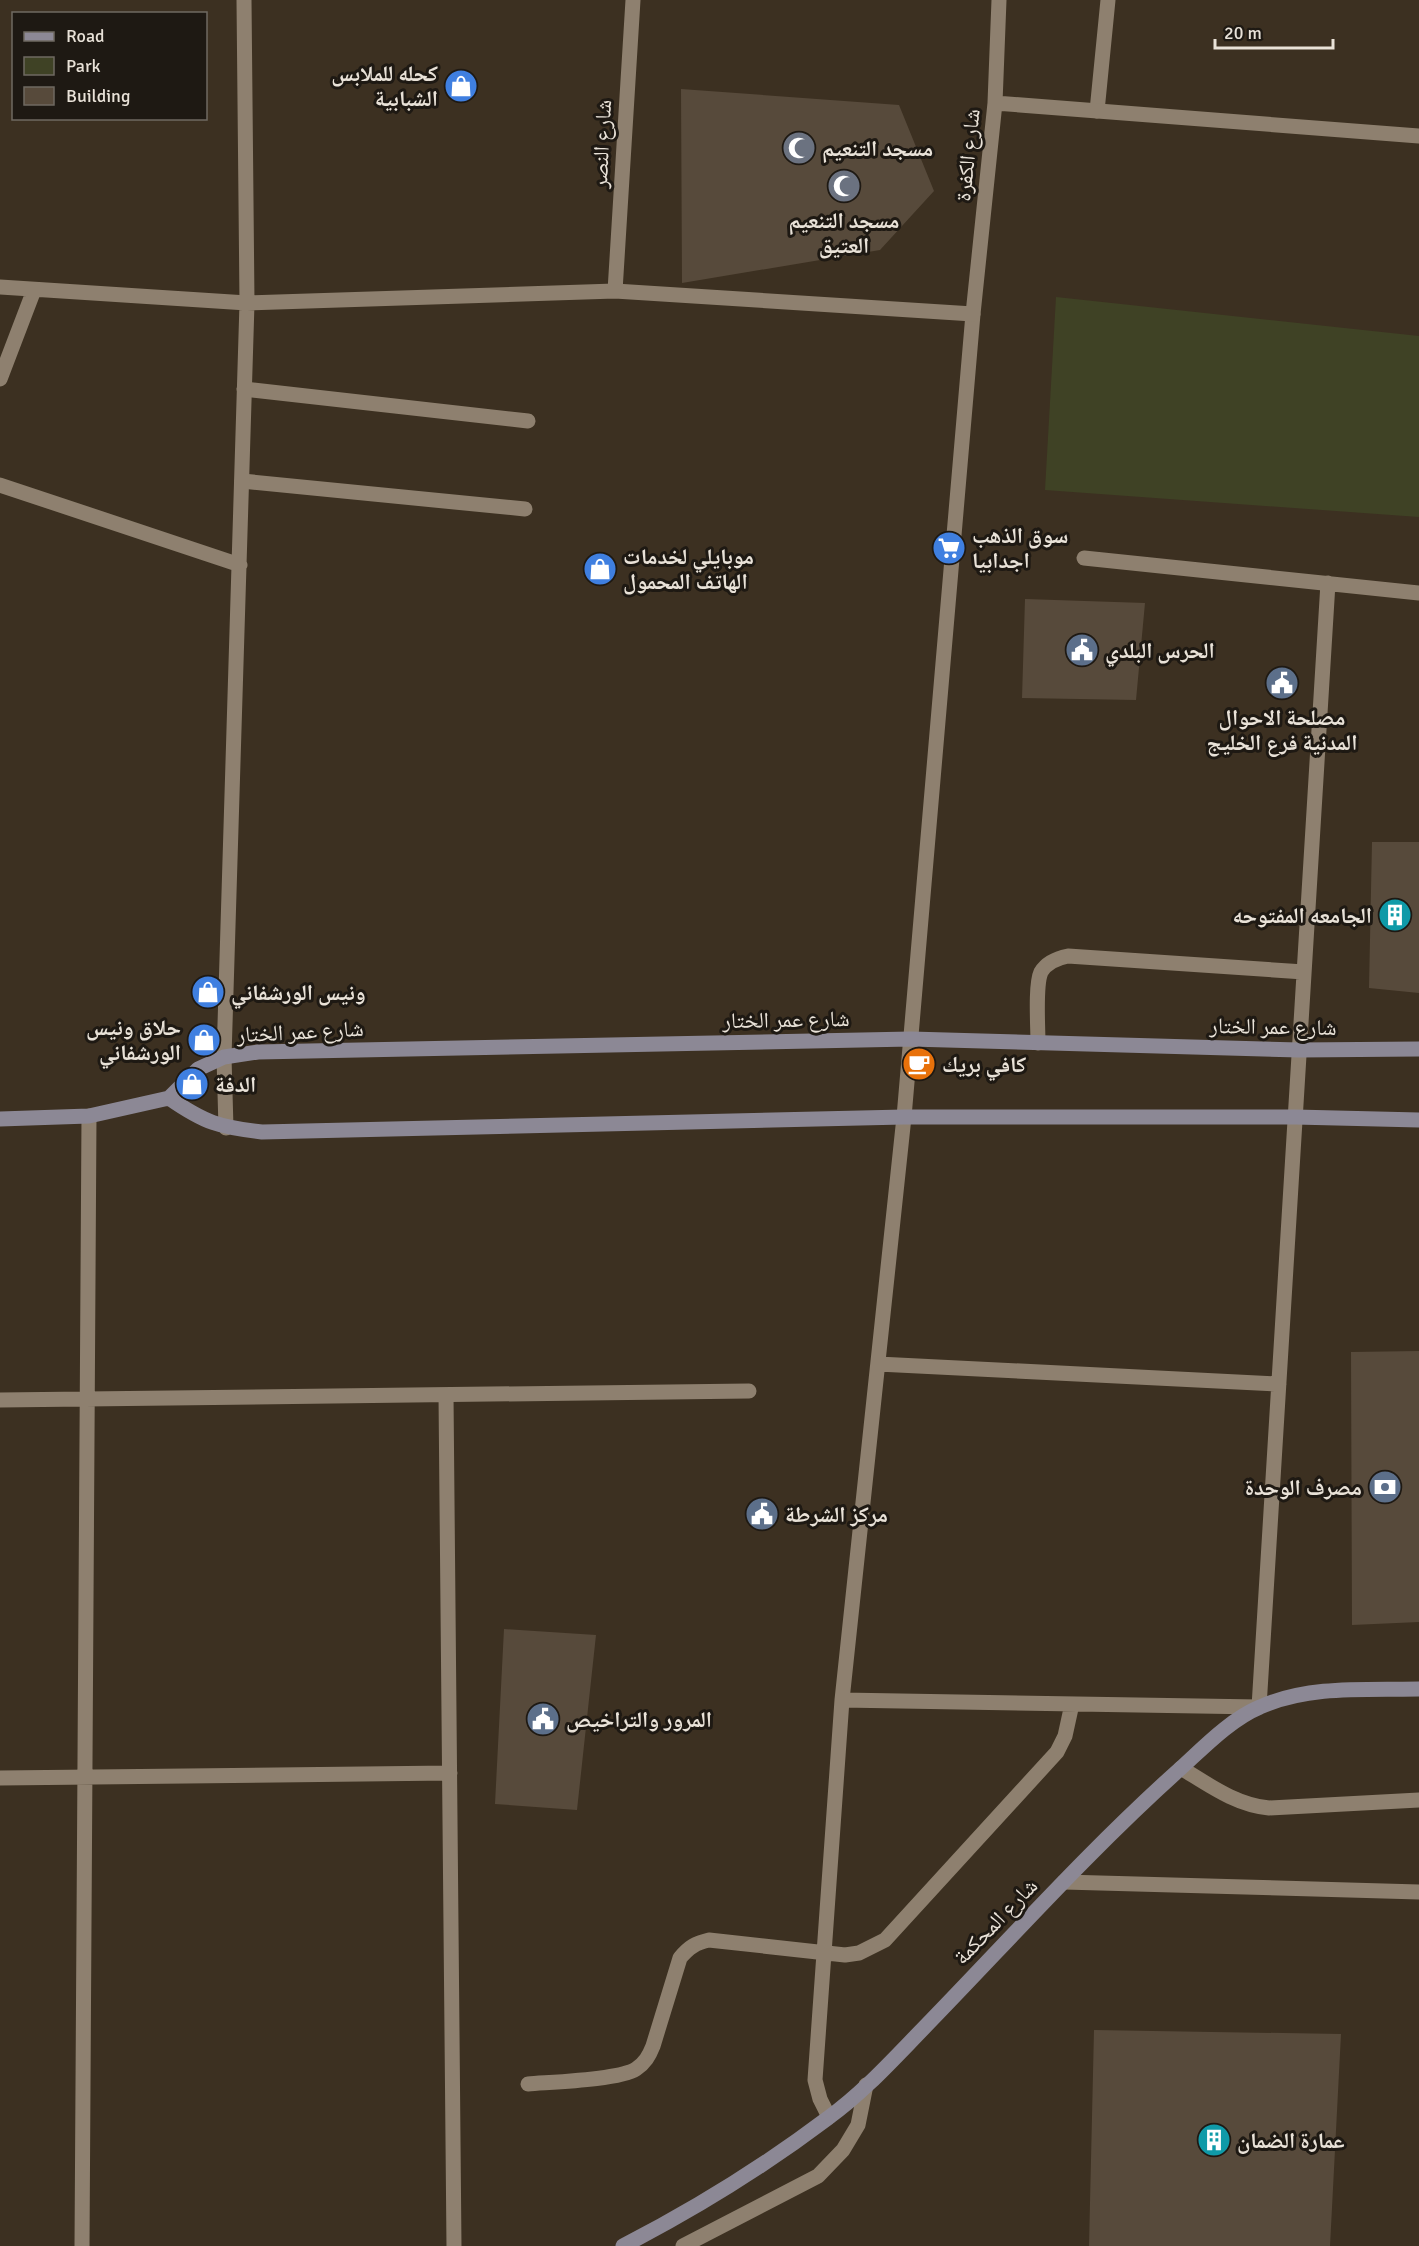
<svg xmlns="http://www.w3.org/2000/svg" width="1419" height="2246" viewBox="0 0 1419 2246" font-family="Signika,'Noto Naskh Arabic',sans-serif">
  <rect width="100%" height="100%" fill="#3c3021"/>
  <path fill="#3f4225" d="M1056,297L1419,336V517L1045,490Z"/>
  <path fill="#574a3b" d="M681,89L899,105L934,191L880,250L682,283Z
    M1025,599L1145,603L1136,700L1022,698Z
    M1372,842H1419V993L1369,988Z
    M1419,1351V1622L1352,1625L1351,1352Z
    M504,1629L596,1635L577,1810L495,1804Z
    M1094,2030L1341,2034L1330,2246H1089Z"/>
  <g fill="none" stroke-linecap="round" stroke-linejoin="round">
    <path stroke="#8e806f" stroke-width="15" d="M1097,111L1108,0
      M244,389L528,421
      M242,481L525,509
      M1084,558L1419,593
      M1038,1043C1038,1027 1035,985 1041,972C1047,962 1058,958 1068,956L1304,972
      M878,1364L1279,1384
      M842,1700L1259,1707L1328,583
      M1181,1768C1209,1785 1236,1805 1269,1808L1419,1800
      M1064,1882L1419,1892
      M528,2084C552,2082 619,2080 636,2069C645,2063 649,2056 653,2046L680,1958C689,1947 696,1943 709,1940L845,1955L859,1953L885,1940L1057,1752L1065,1736L1072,1704
      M829,2117L820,2099L815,2080L842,1700L904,1117L973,314
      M683,2246L818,2176L843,2150L858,2125L866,2085"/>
    <path stroke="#8e806f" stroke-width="15" d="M995,103L1419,136
      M0,287L247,303L615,291L973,314L995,103L999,0
      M615,291L633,0
      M0,379L34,290
      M0,485L240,565
      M226,1128L224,1057L247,303L244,0
      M446,1395L454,2246
      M0,1400L749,1391
      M0,1778L450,1773
      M82,2246L89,1116"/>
    <path stroke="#8c8895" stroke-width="15" d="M169,1098C205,1123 219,1127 262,1132L904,1117H1295L1419,1120
      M0,1119L89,1116L169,1098L198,1069L224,1057L258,1052L911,1039L1299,1050L1419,1049
      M623,2246C695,2209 763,2167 828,2118C860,2095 888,2065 916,2036C1004,1946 1087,1852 1181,1768C1204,1747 1231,1719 1260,1707C1309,1685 1367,1690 1419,1689"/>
  </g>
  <defs>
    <symbol id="shop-disc" viewBox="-11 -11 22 22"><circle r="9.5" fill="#3f7fe0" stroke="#1e1913"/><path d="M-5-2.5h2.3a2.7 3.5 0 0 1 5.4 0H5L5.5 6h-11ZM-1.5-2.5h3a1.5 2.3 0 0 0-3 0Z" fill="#fff"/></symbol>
    <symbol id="mosque-disc" viewBox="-11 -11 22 22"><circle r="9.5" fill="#6b7280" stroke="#1e1913"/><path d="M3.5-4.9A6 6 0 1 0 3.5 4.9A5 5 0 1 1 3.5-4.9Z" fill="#fff"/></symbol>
    <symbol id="supermarket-disc" viewBox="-11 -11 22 22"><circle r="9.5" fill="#3f7fe0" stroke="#1e1913"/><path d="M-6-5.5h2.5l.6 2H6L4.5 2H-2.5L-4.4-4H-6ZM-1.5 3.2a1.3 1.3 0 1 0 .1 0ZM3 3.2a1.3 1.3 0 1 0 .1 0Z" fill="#fff"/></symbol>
    <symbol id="civic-disc" viewBox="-11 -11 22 22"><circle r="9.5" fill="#5c6f8a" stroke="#1e1913"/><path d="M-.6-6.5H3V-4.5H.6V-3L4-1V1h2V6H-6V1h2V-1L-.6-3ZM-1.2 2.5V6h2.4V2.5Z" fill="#fff"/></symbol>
    <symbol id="building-disc" viewBox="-11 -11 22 22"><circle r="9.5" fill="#0f9aa8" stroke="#1e1913"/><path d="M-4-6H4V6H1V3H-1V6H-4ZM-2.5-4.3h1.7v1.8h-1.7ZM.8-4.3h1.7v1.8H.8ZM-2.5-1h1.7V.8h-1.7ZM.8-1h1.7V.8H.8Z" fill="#fff"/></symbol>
    <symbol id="cafe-disc" viewBox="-11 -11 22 22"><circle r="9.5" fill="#e8710a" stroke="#1e1913"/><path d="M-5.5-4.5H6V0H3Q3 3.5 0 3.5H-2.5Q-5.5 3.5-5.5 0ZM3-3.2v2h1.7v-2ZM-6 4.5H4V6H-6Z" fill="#fff"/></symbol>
    <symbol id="bank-disc" viewBox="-11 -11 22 22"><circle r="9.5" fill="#5c6f8a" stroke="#1e1913"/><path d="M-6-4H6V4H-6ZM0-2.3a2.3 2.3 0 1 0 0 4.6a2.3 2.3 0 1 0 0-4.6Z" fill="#fff"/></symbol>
  </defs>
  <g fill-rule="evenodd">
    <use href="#shop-disc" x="442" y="67" width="38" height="38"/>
    <use href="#mosque-disc" x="780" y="129" width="38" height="38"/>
    <use href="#mosque-disc" x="825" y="167" width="38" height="38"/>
    <use href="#supermarket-disc" x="930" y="529" width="38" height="38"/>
    <use href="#shop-disc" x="581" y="550" width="38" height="38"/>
    <use href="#civic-disc" x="1063" y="631" width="38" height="38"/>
    <use href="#civic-disc" x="1263" y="664" width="38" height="38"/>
    <use href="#building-disc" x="1376" y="896" width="38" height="38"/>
    <use href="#shop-disc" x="189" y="973" width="38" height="38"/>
    <use href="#shop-disc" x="185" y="1021" width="38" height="38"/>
    <use href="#cafe-disc" x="900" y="1045" width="38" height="38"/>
    <use href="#shop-disc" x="173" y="1065" width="38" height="38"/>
    <use href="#bank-disc" x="1366" y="1468" width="38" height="38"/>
    <use href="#civic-disc" x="743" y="1495" width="38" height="38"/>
    <use href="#civic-disc" x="524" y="1700" width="38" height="38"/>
    <use href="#building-disc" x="1195" y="2121" width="38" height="38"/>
  </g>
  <g text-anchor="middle" stroke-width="6" stroke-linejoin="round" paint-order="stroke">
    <g font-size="22" font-weight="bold" fill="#e9e2d8" stroke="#1e1913" text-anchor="start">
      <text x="438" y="81" text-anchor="end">كحله للملابس<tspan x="438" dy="25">الشبابية</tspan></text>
      <text x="822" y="156">مسجد التنعيم</text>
      <text x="844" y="228" text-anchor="middle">مسجد التنعيم<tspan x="844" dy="25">العتيق</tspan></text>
      <text x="972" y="543">سوق الذهب<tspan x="972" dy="25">اجدابيا</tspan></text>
      <text x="623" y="564">موبايلي لخدمات<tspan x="623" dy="25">الهاتف المحمول</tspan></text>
      <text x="1105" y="658">الحرس البلدي</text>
      <text x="1282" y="725" text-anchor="middle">مصلحة الاحوال<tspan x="1282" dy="25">المدنية فرع الخليج</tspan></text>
      <text x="1372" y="923" text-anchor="end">الجامعه المفتوحه</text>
      <text x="231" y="1000">ونيس الورشفاني</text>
      <text x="181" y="1035" text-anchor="end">حلاق ونيس<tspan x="181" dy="25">الورشفاني</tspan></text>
      <text x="942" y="1072">كافي بريك</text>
      <text x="215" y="1092">الدفة</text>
      <text x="1362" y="1495" text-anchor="end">مصرف الوحدة</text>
      <text x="785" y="1522">مركز الشرطة</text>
      <text x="566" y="1727">المرور والتراخيص</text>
      <text x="1237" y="2148">عمارة الضمان</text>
    </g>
    <g font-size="22" fill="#e9e2d8" stroke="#1e1913">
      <text transform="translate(601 144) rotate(-87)" y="8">شارع النصر</text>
      <text transform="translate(967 155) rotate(-84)" y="8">شارع الكفرة</text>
      <text transform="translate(786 1019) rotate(-1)" y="8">شارع عمر الختار</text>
      <text transform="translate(1273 1026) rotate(1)" y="8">شارع عمر الختار</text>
      <text transform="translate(300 1031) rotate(-3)" y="8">شارع عمر الختار</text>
      <text transform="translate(995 1921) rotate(-46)" y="8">شارع المحكمة</text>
    </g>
  </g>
  <rect x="12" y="12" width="195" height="108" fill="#1e1913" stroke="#6f6962" stroke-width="1.5"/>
  <rect x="24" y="32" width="30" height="9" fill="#8c8895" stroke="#6f6962" stroke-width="1.5"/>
  <text x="66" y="42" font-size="18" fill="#e9e2d8">Road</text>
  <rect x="24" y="57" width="30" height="18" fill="#3f4225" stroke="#6f6962" stroke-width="1.5"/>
  <text x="66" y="72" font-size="18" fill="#e9e2d8">Park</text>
  <rect x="24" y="87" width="30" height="18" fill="#574a3b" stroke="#6f6962" stroke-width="1.5"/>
  <text x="66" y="102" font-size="18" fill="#e9e2d8">Building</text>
  <path d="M1215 39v9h118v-9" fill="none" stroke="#e9e2d8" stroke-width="3"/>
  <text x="1224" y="39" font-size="18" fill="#e9e2d8" stroke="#1e1913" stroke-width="4.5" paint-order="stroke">20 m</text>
</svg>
